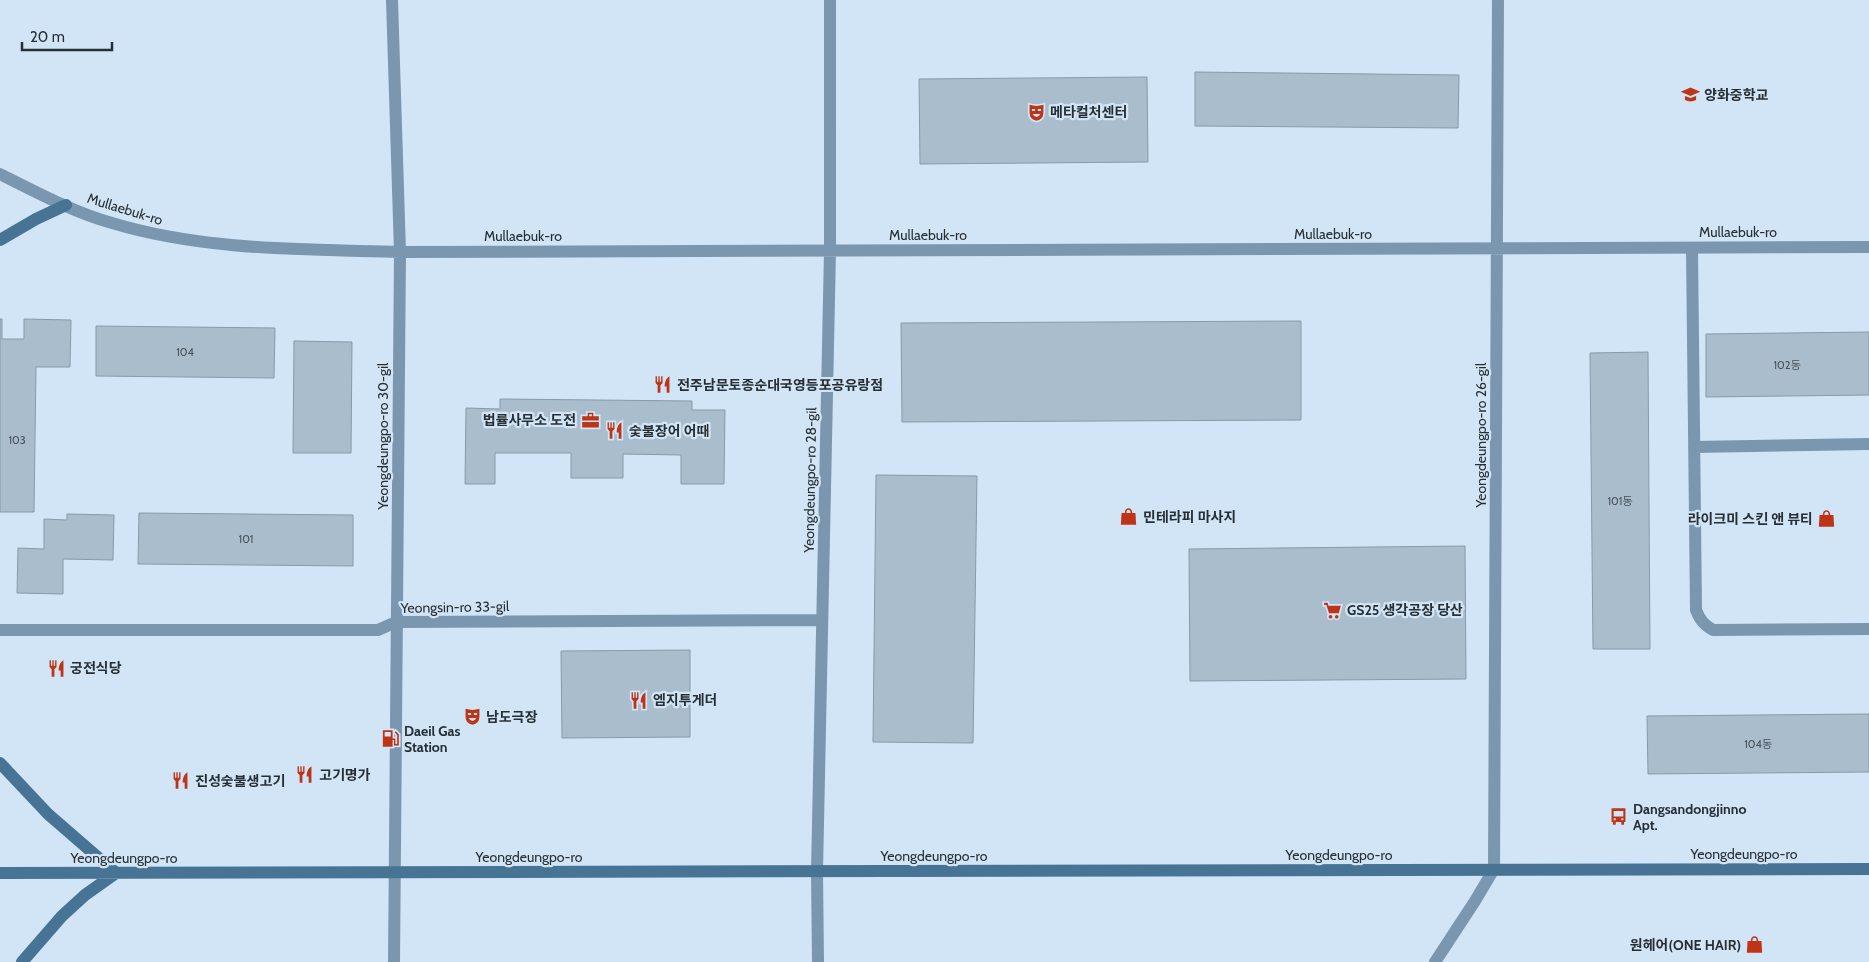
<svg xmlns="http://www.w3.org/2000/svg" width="1869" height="962" viewBox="0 0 1869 962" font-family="Cabin,'Noto Sans KR',sans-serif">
  <rect width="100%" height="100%" fill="#d1e5f6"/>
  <path fill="#a9bdcd" stroke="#879aa9" d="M1195,72L1459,75L1458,128L1195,126Z
    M1147,77L1148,162L920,164L919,79Z
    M0,319H2V339H24V319L71,320L70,367H36L34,512H0Z
    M1301,321V420L902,422L901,323Z
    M96,326L275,328L274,378L96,376Z
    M1869,332V395L1706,397V334Z
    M294,341L352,342L351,453H293Z
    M1648,352L1650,649H1593L1590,353Z
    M500,399L692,401V410H725L724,484H681V455L623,454V478H571V453H495V484H465L466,408L500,409Z
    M876,475L977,476L973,743L873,742Z
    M139,513L353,515V566L138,564Z
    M67,514L114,515L113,560L63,559V594L17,593L18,548L44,549V519L67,520Z
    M1465,546L1466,679L1190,681L1189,549Z
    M690,650V737L562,738L561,651Z
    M1869,714V772L1648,774L1647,716Z"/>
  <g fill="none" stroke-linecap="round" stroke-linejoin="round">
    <path stroke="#7b97af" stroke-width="12" d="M1692,248L1696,610C1700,620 1704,625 1713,630L1869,629
      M1694,447L1869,444"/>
    <path stroke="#7b97af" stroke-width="12" d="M392,0L400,252L394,962
      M0,174C36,192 73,212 112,223C205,251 303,249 400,252L1869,247
      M0,630H378L396,622L822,620
      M818,962L817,871L830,251V0
      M1435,962L1475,901L1494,869L1498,0"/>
    <path stroke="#477394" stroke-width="12" d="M0,240L36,219L66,205
      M0,763L48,814L116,873L85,895L62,916L22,962
      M0,873L1869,869"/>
  </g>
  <defs>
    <symbol id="school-bare" viewBox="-9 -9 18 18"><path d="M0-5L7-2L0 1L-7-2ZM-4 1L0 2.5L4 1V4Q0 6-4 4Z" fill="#be3417" stroke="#d1e5f6" stroke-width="2.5" paint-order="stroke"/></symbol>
    <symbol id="theatre-bare" viewBox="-9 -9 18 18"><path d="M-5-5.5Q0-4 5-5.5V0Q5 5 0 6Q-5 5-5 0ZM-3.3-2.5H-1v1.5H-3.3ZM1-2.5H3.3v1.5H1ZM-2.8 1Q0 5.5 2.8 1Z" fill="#be3417" stroke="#d1e5f6" stroke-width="2.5" paint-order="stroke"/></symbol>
    <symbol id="restaurant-bare" viewBox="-9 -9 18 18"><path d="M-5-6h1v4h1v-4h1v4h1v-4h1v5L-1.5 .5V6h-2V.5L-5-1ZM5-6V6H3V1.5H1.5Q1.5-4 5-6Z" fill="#be3417" stroke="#d1e5f6" stroke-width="2.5" paint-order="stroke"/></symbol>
    <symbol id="office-bare" viewBox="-9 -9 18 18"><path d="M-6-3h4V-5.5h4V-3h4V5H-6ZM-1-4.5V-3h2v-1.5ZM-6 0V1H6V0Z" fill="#be3417" stroke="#d1e5f6" stroke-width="2.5" paint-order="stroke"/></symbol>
    <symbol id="shop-bare" viewBox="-9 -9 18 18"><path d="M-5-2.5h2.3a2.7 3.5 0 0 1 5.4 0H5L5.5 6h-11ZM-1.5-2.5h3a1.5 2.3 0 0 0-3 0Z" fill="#be3417" stroke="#d1e5f6" stroke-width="2.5" paint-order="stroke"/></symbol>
    <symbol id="supermarket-bare" viewBox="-9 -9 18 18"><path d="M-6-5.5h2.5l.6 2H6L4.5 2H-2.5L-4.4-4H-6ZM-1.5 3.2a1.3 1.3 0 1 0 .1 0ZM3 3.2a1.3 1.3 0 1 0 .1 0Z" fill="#be3417" stroke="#d1e5f6" stroke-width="2.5" paint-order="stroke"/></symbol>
    <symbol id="fuel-bare" viewBox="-9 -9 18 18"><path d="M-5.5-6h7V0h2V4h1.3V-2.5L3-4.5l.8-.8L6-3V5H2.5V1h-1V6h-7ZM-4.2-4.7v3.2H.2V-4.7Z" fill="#be3417" stroke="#d1e5f6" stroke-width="2.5" paint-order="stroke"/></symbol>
    <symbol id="bus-bare" viewBox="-9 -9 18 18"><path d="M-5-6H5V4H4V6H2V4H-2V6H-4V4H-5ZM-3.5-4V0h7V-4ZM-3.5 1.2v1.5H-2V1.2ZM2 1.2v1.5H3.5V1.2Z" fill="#be3417" stroke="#d1e5f6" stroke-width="2.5" paint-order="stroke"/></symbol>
  </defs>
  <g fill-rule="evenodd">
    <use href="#school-bare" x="1678" y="82" width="25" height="25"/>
    <use href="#theatre-bare" x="1024" y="100" width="25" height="25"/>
    <use href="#restaurant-bare" x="650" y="372" width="25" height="25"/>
    <use href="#office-bare" x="578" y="408" width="25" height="25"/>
    <use href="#restaurant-bare" x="602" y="418" width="25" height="25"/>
    <use href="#shop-bare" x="1116" y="504" width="25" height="25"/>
    <use href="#shop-bare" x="1814" y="506" width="25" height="25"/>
    <use href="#supermarket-bare" x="1320" y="598" width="25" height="25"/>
    <use href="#restaurant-bare" x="44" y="656" width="25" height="25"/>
    <use href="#restaurant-bare" x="626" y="688" width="25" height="25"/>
    <use href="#theatre-bare" x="460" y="704" width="25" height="25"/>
    <use href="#fuel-bare" x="378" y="726" width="25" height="25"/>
    <use href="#restaurant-bare" x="292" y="762" width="25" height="25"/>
    <use href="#restaurant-bare" x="168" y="768" width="25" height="25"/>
    <use href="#bus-bare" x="1606" y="804" width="25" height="25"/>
    <use href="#shop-bare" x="1742" y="932" width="25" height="25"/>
  </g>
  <g text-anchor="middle" stroke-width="4.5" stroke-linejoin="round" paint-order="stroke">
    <g font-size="11" fill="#48525b">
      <text x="185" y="356">104</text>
      <text x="1787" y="369">102동</text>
      <text x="17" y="444">103</text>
      <text x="1620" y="505">101동</text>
      <text x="246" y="543">101</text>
      <text x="1758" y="748">104동</text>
    </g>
    <g font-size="14" font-weight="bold" fill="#272f35" stroke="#d1e5f6" text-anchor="start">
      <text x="1704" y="100">양화중학교</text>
      <text x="1050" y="117">메타컬처센터</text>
      <text x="677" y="390">전주남문토종순대국영등포공유랑점</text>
      <text x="576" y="425" text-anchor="end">법률사무소 도전</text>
      <text x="629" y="436">숯불장어 어때</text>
      <text x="1143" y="522">민테라피 마사지</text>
      <text x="1813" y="524" text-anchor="end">라이크미 스킨 앤 뷰티</text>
      <text x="1347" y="615">GS25 생각공장 당산</text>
      <text x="70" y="673">궁전식당</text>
      <text x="653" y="705">엠지투게더</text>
      <text x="486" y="722">남도극장</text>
      <text x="404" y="736">Daeil Gas<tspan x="404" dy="16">Station</tspan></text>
      <text x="319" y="780">고기명가</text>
      <text x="195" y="786">진성숯불생고기</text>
      <text x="1633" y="814">Dangsandongjinno<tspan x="1633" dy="16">Apt.</tspan></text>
      <text x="1741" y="950" text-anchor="end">원헤어(ONE HAIR)</text>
    </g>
    <g font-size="14" fill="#272f35" stroke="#d1e5f6">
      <text transform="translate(125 209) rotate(17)" y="5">Mullaebuk-ro</text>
      <text x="1738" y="237">Mullaebuk-ro</text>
      <text x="1333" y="239">Mullaebuk-ro</text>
      <text x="928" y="240">Mullaebuk-ro</text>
      <text x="523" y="241">Mullaebuk-ro</text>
      <text transform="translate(1481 435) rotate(-90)" y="5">Yeongdeungpo-ro 26-gil</text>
      <text transform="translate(383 436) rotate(-90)" y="5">Yeongdeungpo-ro 30-gil</text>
      <text transform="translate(810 480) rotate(-89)" y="5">Yeongdeungpo-ro 28-gil</text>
      <text transform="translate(455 607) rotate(-1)" y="5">Yeongsin-ro 33-gil</text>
      <text x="1744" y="859">Yeongdeungpo-ro</text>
      <text x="1339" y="860">Yeongdeungpo-ro</text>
      <text x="934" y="861">Yeongdeungpo-ro</text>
      <text x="529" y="862">Yeongdeungpo-ro</text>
      <text x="124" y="863">Yeongdeungpo-ro</text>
    </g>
  </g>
  <path d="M22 42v8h90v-8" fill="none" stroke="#272f35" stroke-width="2.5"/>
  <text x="30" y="42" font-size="15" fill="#272f35" stroke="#d1e5f6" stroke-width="4" paint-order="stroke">20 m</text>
</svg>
